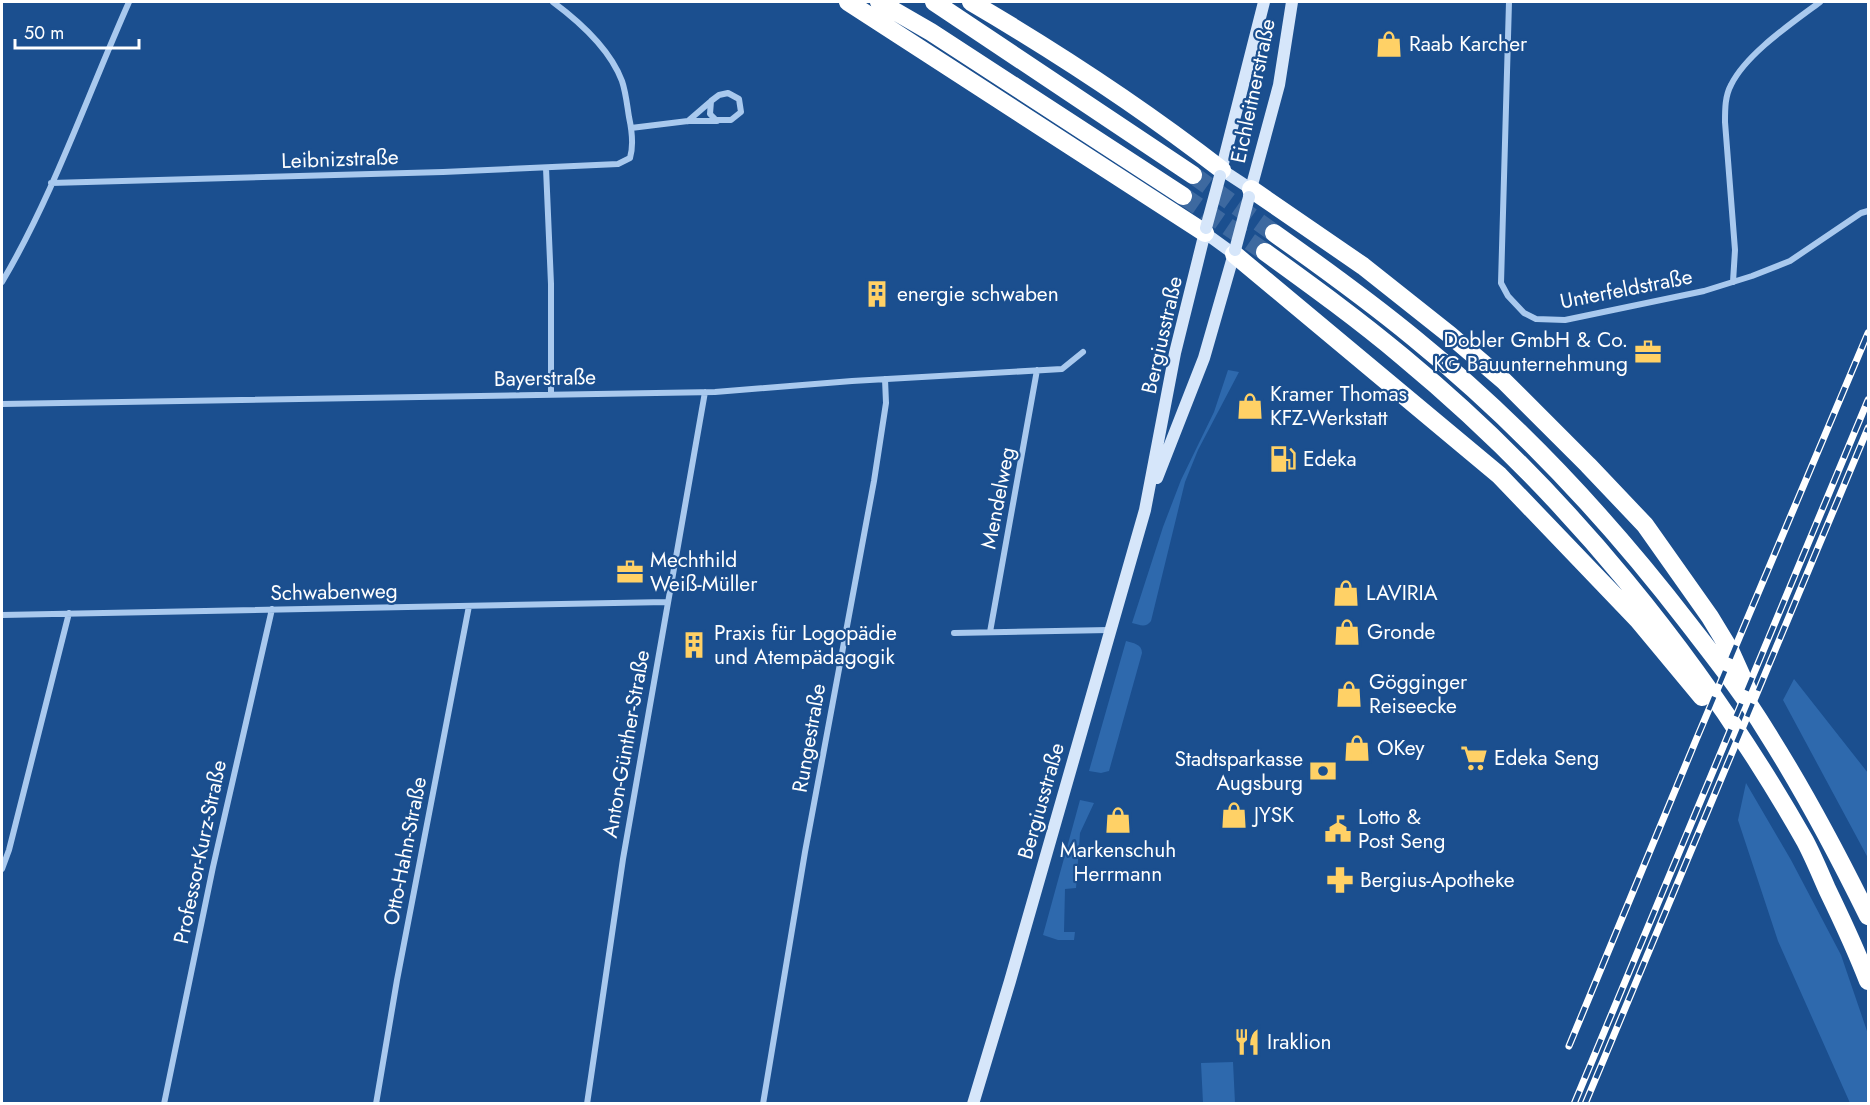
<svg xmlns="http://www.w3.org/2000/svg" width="1870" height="1105" viewBox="0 0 1870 1105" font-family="Jost,sans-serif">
  <rect width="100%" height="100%" fill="#1b4f8f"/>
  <path fill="#2e69ad" d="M1228,370L1239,372L1198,450L1185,482L1151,621C1146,628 1140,625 1132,623L1163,527L1181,480L1214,412Z
    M1126,641C1133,643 1142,644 1142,653L1109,771L1101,773L1089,771Z
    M1794,679L1868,773V858L1783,700Z
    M1746,783L1791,860L1841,955L1868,1034V1103H1850L1778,941L1738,820Z
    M1080,800L1094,803L1080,833L1076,888L1065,889L1064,932H1075L1074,940H1058L1043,935Z
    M1233,1062L1235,1103H1203L1201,1063Z"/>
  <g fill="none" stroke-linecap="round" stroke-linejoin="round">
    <path stroke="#3d69a0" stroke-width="18" stroke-dasharray="18 9" stroke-linecap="butt" d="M1193,175L1274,233
      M1183,196L1265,252"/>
    <path stroke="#a9c9ee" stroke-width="6" d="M1509,2L1501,283L1508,296L1524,313L1536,319L1565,320L1704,291L1752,276L1790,261L1861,213L1868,211
      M728,93L739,99L741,112L731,120H716L710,114L711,101L719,95Z
      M688,121L710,102
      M631,128L688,121H717
      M546,168L551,284V394
      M51,183L443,172L618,164L630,158C634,145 632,131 629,117C627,105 626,93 622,81C610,49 580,22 553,2
      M2,282C53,196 88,94 129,2
      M1733,282L1735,250L1725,122C1725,109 1725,96 1731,85C1746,54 1792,23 1820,2
      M2,404L715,392L852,381L1062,369L1083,352
      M2,615L667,602
      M990,632L1037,370
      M954,633L1109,630
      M2,869L9,850L69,613
      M164,1104L213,867L272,609
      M376,1104L397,980L469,606
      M587,1104L623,859L705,392
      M763,1104L805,852L874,481L886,403L885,379"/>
    <path stroke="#d6e6fa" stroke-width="12" d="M1222,170L1251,189
      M1220,175L1264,2
      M1249,196L1279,85L1292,2
      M1205,233L1234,254
      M1157,478L1204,358L1235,250
      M973,1104L1010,981L1145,510L1175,353L1206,228"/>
    <path stroke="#fff" stroke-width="18" d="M848,2L1205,233
      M879,2L931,32L1183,196
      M934,2L1193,175
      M971,2C1058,53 1142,108 1222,170
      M1251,189L1363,266L1450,335L1504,381L1588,465L1645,525L1710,617L1730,650L1748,690
      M1274,233C1322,267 1369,301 1414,338C1516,421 1608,519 1688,623C1715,658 1743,693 1766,731C1804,791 1837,853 1868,916
      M1265,252C1312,286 1359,320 1403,357C1565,491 1701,658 1805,841C1813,856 1820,873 1827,889C1842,920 1856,950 1868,981
      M1234,254L1499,475L1638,620L1702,697"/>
    <defs>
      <path id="rail" d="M1569,1046L1696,740L1868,333
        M1574,1104L1868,400
        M1585,1104L1868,428"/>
    </defs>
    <use href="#rail" stroke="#fff" stroke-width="7"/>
    <use href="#rail" stroke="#1b4f8f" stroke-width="4.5" stroke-dasharray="14" stroke-linecap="butt"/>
    <path stroke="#d6e6fa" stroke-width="12" d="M1206,228L1220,176
      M1235,250L1249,197"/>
  </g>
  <defs>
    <symbol id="shop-bare" viewBox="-9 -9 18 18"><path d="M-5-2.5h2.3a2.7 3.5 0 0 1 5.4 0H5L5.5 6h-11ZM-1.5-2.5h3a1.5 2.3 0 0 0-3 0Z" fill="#ffd166" stroke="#1b4f8f" stroke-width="2.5" paint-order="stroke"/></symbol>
    <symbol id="building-bare" viewBox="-9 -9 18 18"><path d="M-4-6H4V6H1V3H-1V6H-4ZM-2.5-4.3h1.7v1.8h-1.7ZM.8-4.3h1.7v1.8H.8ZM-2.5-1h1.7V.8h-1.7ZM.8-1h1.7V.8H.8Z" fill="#ffd166" stroke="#1b4f8f" stroke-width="2.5" paint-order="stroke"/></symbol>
    <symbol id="office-bare" viewBox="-9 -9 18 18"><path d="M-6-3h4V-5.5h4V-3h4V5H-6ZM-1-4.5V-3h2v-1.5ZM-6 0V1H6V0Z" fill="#ffd166" stroke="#1b4f8f" stroke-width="2.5" paint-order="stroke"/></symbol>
    <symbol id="fuel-bare" viewBox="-9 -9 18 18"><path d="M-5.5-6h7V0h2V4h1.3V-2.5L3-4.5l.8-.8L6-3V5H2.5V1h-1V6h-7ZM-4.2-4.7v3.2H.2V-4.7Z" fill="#ffd166" stroke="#1b4f8f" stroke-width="2.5" paint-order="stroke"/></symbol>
    <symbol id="supermarket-bare" viewBox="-9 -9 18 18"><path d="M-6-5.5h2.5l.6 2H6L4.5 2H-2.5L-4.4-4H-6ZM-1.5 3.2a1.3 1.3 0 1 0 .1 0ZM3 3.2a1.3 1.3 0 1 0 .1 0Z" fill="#ffd166" stroke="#1b4f8f" stroke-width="2.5" paint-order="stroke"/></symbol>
    <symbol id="bank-bare" viewBox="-9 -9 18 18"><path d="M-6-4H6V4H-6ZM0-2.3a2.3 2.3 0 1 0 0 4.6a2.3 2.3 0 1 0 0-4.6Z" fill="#ffd166" stroke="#1b4f8f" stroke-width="2.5" paint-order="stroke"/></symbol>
    <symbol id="civic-bare" viewBox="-9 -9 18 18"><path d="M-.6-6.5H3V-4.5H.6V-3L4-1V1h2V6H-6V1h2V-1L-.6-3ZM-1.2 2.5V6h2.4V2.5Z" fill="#ffd166" stroke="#1b4f8f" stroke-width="2.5" paint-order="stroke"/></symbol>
    <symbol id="pharmacy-bare" viewBox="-9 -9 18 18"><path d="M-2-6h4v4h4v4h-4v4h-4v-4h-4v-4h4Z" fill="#ffd166" stroke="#1b4f8f" stroke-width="2.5" paint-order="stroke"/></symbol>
    <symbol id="restaurant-bare" viewBox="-9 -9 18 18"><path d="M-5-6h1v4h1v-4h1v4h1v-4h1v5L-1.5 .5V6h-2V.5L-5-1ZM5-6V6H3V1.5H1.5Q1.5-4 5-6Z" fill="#ffd166" stroke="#1b4f8f" stroke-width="2.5" paint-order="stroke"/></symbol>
  </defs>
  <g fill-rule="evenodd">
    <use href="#shop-bare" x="1370" y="25" width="38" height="38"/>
    <use href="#building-bare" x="858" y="275" width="38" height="38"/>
    <use href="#office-bare" x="1629" y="333" width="38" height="38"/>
    <use href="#shop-bare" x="1231" y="387" width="38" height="38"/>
    <use href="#fuel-bare" x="1264" y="440" width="38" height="38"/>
    <use href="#office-bare" x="611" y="553" width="38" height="38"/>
    <use href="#shop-bare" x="1327" y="574" width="38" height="38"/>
    <use href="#shop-bare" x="1328" y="613" width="38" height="38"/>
    <use href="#building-bare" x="675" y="626" width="38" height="38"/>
    <use href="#shop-bare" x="1330" y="675" width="38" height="38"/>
    <use href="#shop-bare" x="1338" y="729" width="38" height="38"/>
    <use href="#supermarket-bare" x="1455" y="739" width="38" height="38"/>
    <use href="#bank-bare" x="1304" y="752" width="38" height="38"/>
    <use href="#shop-bare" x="1215" y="796" width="38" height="38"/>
    <use href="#shop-bare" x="1099" y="801" width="38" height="38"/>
    <use href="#civic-bare" x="1319" y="810" width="38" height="38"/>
    <use href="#pharmacy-bare" x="1321" y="861" width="38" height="38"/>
    <use href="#restaurant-bare" x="1228" y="1023" width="38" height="38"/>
  </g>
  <g text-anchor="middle" stroke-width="4.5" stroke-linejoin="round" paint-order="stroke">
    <g font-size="21" fill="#fff" stroke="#1b4f8f" text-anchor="start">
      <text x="1409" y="51">Raab Karcher</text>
      <text x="897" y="301">energie schwaben</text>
      <text x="1628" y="347" text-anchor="end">Dobler GmbH &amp; Co.<tspan x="1628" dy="24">KG Bauunternehmung</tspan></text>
      <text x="1270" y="401">Kramer Thomas<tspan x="1270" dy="24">KFZ-Werkstatt</tspan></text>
      <text x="1303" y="466">Edeka</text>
      <text x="650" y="567">Mechthild<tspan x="650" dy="24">Weiß-Müller</tspan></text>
      <text x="1366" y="600">LAVIRIA</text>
      <text x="1367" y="639">Gronde</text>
      <text x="714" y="640">Praxis für Logopädie<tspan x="714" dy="24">und Atempädagogik</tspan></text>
      <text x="1369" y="689">Gögginger<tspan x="1369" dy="24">Reiseecke</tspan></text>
      <text x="1377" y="755">OKey</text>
      <text x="1494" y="765">Edeka Seng</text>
      <text x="1303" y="766" text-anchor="end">Stadtsparkasse<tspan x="1303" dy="24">Augsburg</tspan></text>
      <text x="1254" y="822">JYSK</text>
      <text x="1358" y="824">Lotto &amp;<tspan x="1358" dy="24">Post Seng</tspan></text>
      <text x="1118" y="857" text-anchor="middle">Markenschuh<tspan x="1118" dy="24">Herrmann</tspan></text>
      <text x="1360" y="887">Bergius-Apotheke</text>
      <text x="1267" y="1049">Iraklion</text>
    </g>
    <g font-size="21" fill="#fff" stroke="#1b4f8f">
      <text transform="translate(1253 91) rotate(-78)" y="7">Eichleitnerstraße</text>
      <text transform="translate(340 159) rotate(-2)" y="7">Leibnizstraße</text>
      <text transform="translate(1626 289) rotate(-11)" y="7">Unterfeldstraße</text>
      <text transform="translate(1162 335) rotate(-77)" y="7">Bergiusstraße</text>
      <text transform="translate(545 378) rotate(-1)" y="7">Bayerstraße</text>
      <text transform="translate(998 498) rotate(-79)" y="7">Mendelweg</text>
      <text transform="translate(334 592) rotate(-1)" y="7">Schwabenweg</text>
      <text transform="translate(809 738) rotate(-80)" y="7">Rungestraße</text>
      <text transform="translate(626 744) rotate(-80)" y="7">Anton-Günther-Straße</text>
      <text transform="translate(1041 801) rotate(-74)" y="7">Bergiusstraße</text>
      <text transform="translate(405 851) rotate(-79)" y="7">Otto-Hahn-Straße</text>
      <text transform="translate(200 852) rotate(-78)" y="7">Professor-Kurz-Straße</text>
    </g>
  </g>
  <rect width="1870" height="1105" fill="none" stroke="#ffffff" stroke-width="6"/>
  <path d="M15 39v9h124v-9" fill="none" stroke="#ffffff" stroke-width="3"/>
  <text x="24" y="39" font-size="18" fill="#ffffff" stroke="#1b4f8f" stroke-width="4.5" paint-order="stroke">50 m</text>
</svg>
